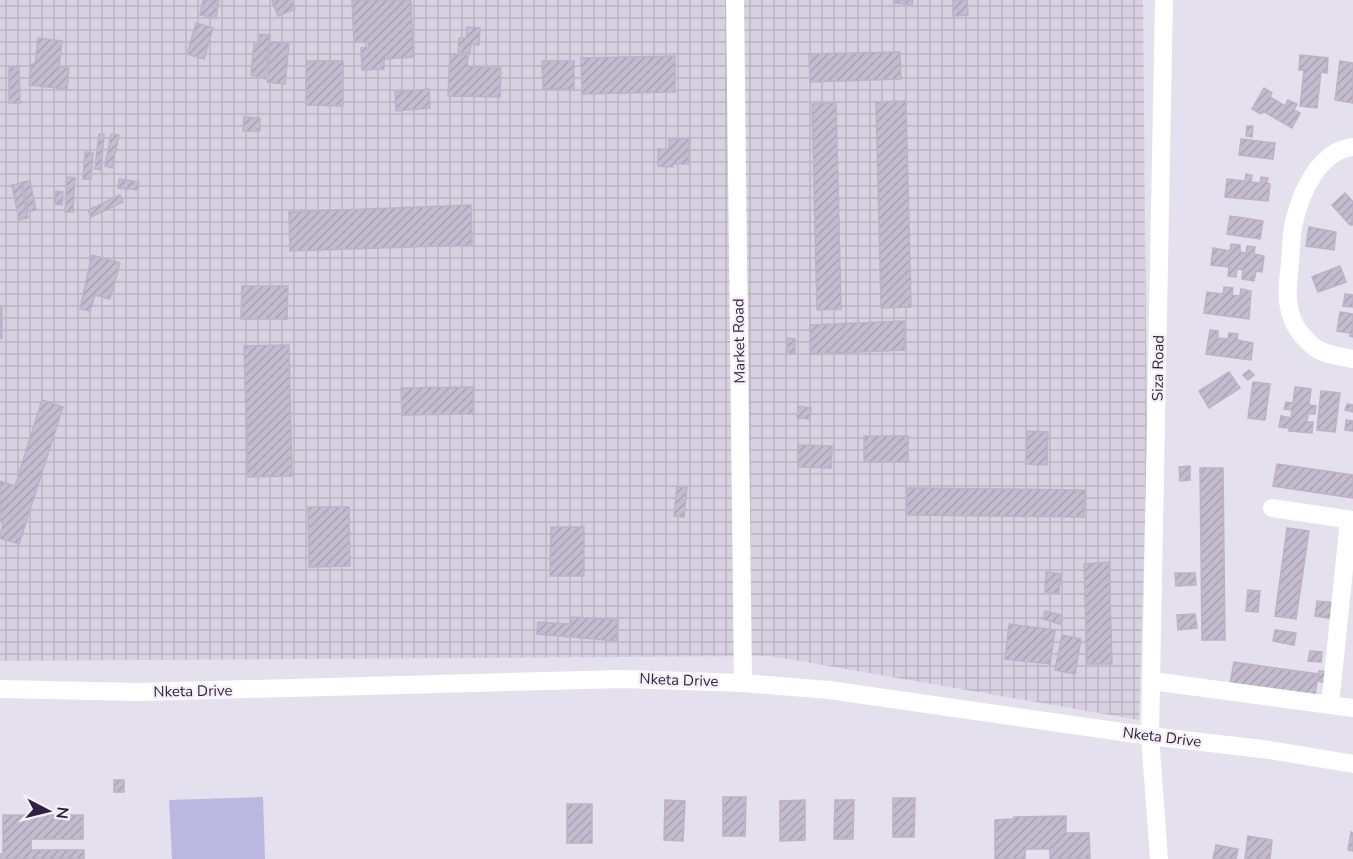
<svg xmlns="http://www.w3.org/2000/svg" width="1353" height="859" viewBox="0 0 1353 859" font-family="'Nunito Sans',sans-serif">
  <defs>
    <pattern id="industrial-grid" width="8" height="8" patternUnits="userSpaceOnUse" patternTransform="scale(1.5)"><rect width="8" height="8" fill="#d8d1e1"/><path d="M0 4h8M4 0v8" fill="none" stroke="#bab3c2"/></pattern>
    <pattern id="building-hatch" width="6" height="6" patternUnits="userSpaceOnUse" patternTransform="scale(1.5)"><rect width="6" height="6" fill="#c3bcce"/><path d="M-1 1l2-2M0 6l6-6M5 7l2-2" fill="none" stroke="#a8a1b2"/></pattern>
  </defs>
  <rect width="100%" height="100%" fill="#e5e0ed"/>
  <path fill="url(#industrial-grid)" d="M0,0H1143L1147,459L1139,720L771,656L0,661Z"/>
  <path fill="#bab7e0" d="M263,797L265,859H172L169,800Z"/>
  <path fill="url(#building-hatch)" stroke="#bbb2c7" stroke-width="1.5" d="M203,0H219L216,18L200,15Z
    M275,0H291L295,9L278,16L272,1Z
    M352,0H411L413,57L384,59V69L362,70L361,48L369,47L368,42H354Z
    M894,0H913L912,5L894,3Z
    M953,0H967L968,15L953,16Z
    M196,23L213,28L204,59L187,54Z
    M467,27L480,28L479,45L471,44L470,53L458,52L459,38H466Z
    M260,34L270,35L265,79L251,75L254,44L259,45Z
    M38,38L62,41L59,67L69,68L67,89L29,85L31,64H35Z
    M270,42L289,44L285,84L267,82Z
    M900,52L901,79L810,82L809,54Z
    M450,54L468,55L467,67L501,68L500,97L448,96Z
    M1300,55L1328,58L1327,73L1321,72L1317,108L1300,106L1304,70H1299Z
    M675,56V92L582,94L581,58Z
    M306,61H343V106L306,105Z
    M542,61H574V89H543Z
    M1340,61L1353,63V103L1335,100Z
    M9,67H19L20,103H9Z
    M1264,88L1272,93L1270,97L1285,106L1288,100L1297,104L1294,110L1300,113L1292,128L1263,111L1261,114L1252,109Z
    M429,89L430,108L396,111L395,92Z
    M906,101L911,307L881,308L876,102Z
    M836,103L841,309L817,310L812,104Z
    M244,117L260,118V131H243Z
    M1247,126H1253L1252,137L1246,136Z
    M99,134H104L101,170L95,169Z
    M111,134L119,135L112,168L105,166Z
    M669,139H689V164H673V167L658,166V149H669Z
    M1241,139L1275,143L1273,159L1239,155Z
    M85,152L93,153L91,179H83Z
    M1246,174L1252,175L1251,182L1260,183L1261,177L1268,178L1267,183L1270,184L1268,201L1225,197L1227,179L1245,181Z
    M67,177L75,178L73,212H65Z
    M119,179L139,182L138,190L118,188Z
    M30,181L36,210L28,212L22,182Z
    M21,183L28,218L19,220L12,185Z
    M56,191L63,192L62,205L55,204Z
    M1345,193L1353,202V225H1350L1332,205Z
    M120,195L123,202L91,217L88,210Z
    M471,205L472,245L290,251L289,212Z
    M1230,216L1263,221L1260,239L1227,234Z
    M1309,227L1336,232L1334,250L1306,246Z
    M1231,244L1240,245V252L1246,253L1247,246L1255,247L1254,254L1264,256L1262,272L1256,271L1254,281L1242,279L1243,270L1237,269L1236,277L1228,276L1229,267L1211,265L1213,248L1230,251Z
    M92,255L120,263L110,299L95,295L90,311L80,309Z
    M1340,266L1346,282L1318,292L1312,277Z
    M242,286H288L287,319H241Z
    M1224,287L1233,288L1232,295L1240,296L1241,289L1251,291L1249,319L1204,313L1207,292L1223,294Z
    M1345,294L1353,295V307L1343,306Z
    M0,306H2V338H0Z
    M1340,312L1353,314V337L1350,336V333L1337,331Z
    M904,321L905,350L811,354L810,325Z
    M1210,330L1218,331V338L1228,339L1229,333L1238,334L1237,340L1253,343L1251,360L1206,354Z
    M788,338L795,339V353H787Z
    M289,345L292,476L248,477L244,346Z
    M1249,370L1254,375L1248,380L1243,375Z
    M1229,372L1240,388L1209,408L1199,391Z
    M1253,382L1270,384L1265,420L1248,418Z
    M473,387V414L402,415L401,388Z
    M1295,387L1311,389L1309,405L1316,406L1315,414H1308L1307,422H1313L1312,433L1289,431V428L1279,427L1281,416L1291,418L1292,410L1284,409L1286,402L1293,403Z
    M1321,391L1340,393L1335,432L1317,430Z
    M42,400L63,407L19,544L0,538L3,521H0V481L15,486Z
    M1347,404L1353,405V412L1345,410Z
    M798,406L811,408L810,419L797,418Z
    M1346,420L1353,421V431L1345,430Z
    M1027,431L1048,432L1047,465L1026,464Z
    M864,436H908V462H864Z
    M798,445L832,446L831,468L798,467Z
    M1277,464L1353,475V498L1273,486Z
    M1190,466V480L1180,481L1179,467Z
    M1200,468H1223L1225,640H1202Z
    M677,487L687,488L684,517L674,516Z
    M907,488L1085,490L1084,517L907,515Z
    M308,507H349L350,566L309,567Z
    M551,527H584V576H550Z
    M1287,528L1309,531L1296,619L1275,616Z
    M1109,562L1112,664H1087L1084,564Z
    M1046,572L1061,574L1059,593L1045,592Z
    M1175,573H1195L1196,585L1176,586Z
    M1248,590L1260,591L1258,612L1246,611Z
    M1317,601L1336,603L1334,619L1315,616Z
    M1045,611L1062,615L1060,624L1043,619Z
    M1195,614L1197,628L1178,630L1177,615Z
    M572,617L618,620L617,641L537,634L538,622L571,624Z
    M1009,624L1055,630L1050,664L1005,659Z
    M1275,630L1296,633L1294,645L1273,641Z
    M1062,635L1081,639L1075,674L1055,670Z
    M1310,651L1322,652L1321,662L1308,661Z
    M1234,662L1318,674L1315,696L1230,684Z
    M1319,671L1328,672L1326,683L1318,681Z
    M114,780H124V792H114Z
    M723,797H746L745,836H723Z
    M893,798H915L914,837H893Z
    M665,800L685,801L683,841L664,840Z
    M805,800V840L780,841V801Z
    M835,800H854L853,839H834Z
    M567,804H592V843H567Z
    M3,815H83V839H31V850H84V859H0V854H3Z
    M1066,816V833H1089L1090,859H1050V849H1025V859H995V820L1014,819V817Z
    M1351,832L1353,833V851L1348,850Z
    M1248,836L1272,840L1270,859H1245Z
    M1216,845L1238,849L1236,859H1213Z"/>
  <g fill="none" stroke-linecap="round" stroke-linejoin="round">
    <path stroke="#fff" stroke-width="18" d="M735,0L743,683
      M1353,147C1319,151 1301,192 1294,222C1291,235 1291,250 1290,263C1288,282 1285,300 1292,318C1295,328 1305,340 1314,347C1324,355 1340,356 1353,359
      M1272,508L1353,520
      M1152,681L1353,708
      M0,689L138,692L623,679L743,683L829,690L1150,736L1270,750L1353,764
      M1330,705L1349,520
      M1159,859L1150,736L1164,0"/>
  </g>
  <g text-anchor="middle" stroke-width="5" stroke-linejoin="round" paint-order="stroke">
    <g font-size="15" fill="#311f3f" stroke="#f4f1f9">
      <text transform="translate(739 341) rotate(-91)" y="5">Market Road</text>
      <text transform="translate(1158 368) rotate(-89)" y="5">Siza Road</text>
      <text transform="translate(679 680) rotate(2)" y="5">Nketa Drive</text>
      <text transform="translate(193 691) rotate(-1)" y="5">Nketa Drive</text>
      <text transform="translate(1162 737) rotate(7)" y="5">Nketa Drive</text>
    </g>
  </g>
  <g transform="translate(48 811) rotate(97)" stroke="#f4f1f9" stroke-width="4.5" paint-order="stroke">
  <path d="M0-4.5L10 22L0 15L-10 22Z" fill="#311f3f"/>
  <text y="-9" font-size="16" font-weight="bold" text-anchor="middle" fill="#311f3f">N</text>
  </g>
</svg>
